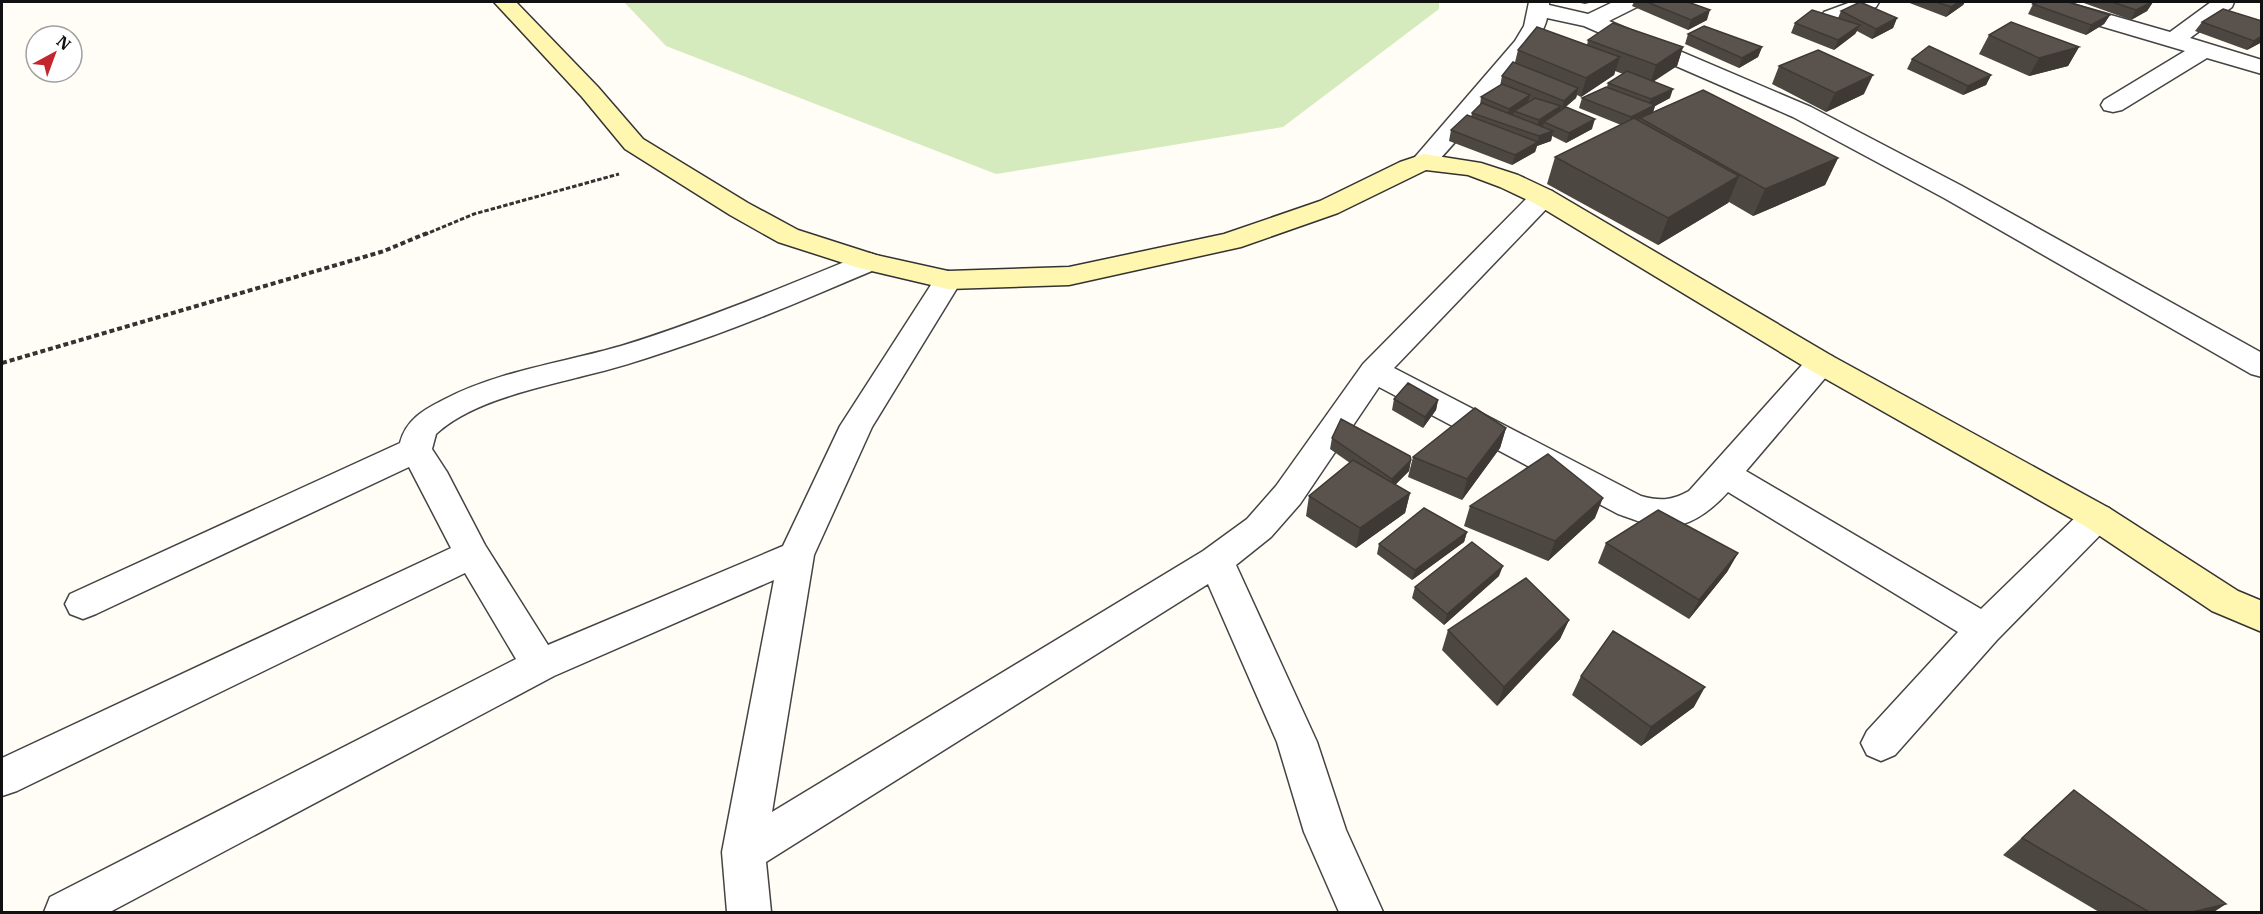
<svg xmlns="http://www.w3.org/2000/svg" width="2263" height="914" viewBox="0 0 2263 914" font-family="'IBM Plex Serif',serif">
  <rect width="100%" height="100%" fill="#fffdf5"/>
  <path fill="#d5ebbd" d="M624,2H1439V9L1283,127L996,174L666,46Z"/>
  <g fill="none" stroke-linecap="round" stroke-linejoin="round">
    <defs>
      <path id="street" d="M1529,2H1549V5L1588,14L1613,2H1639L1637,7L1609,21L1811,107L1962,186L2262,353V377L2251,374L1944,198L1793,117L1584,26L1547,18C1542,49 1458,138 1433,167L1424,170L1415,167L1411,162L1415,157L1515,41L1524,26Z
        M1851,2H1879L1876,7C1860,13 1841,26 1824,22L1821,17L1824,12Z
        M2033,2H2065L2170,32L2211,2H2234L2232,7L2190,38L2262,60V74L2207,58L2122,110L2113,112L2104,110L2101,105L2104,100L2185,51L2036,7Z
        M1543,189L1552,191L1556,197L1552,203L1394,368L1641,496C1660,501 1671,501 1689,491L1810,356L1821,353L1832,356L1836,363L1832,370L1746,471L1981,609L2085,508L2097,504L2109,508L2114,517L2109,526L1997,640L1895,755L1881,761L1867,755L1861,743L1867,731L1958,632L1728,492C1711,511 1686,530 1659,527C1645,525 1631,518 1618,514L1379,387L1300,504L1271,537L1236,565L1317,742L1346,830L1383,912H1339L1304,832L1277,742L1208,584L766,862L771,912H727L722,852L774,580L554,676L110,912H44L50,897L516,659L465,573L17,791L2,796V758L451,548L409,467L96,614L83,619L70,614L65,604L70,594L400,443C406,420 423,410 443,400C498,371 562,363 621,346C702,321 781,288 859,256L869,253L879,256L883,262L879,268C810,297 742,327 671,350C642,360 613,369 583,376C538,388 471,401 436,434L432,449L447,472L485,545L548,645L783,546L840,426L938,274L948,271L958,274L962,280L872,427L814,555L772,812L1203,551L1247,519L1276,486L1363,364L1534,191Z"/>
      <path id="secondary" d="M494,2H516L598,87L643,139L748,203L798,230L876,255L948,271L1069,267L1224,234L1320,201L1400,162L1424,154L1481,163L1518,175L1552,191L1832,356L2109,508L2238,591L2262,601V632L2212,611L2085,526L1810,370L1534,203L1500,187L1468,175L1426,170L1338,213L1241,247L1069,285L948,289L859,268L778,242L730,215L625,149L582,97Z"/>
    </defs>
    <use href="#street" stroke="#444" stroke-width="3"/>
    <use href="#secondary" stroke="#333" stroke-width="3"/>
    <path stroke="#333" stroke-width="3" stroke-dasharray="4.5 2" stroke-linecap="butt" d="M424,235L474,214L619,174"/>
    <path stroke="#333" stroke-width="4" stroke-dasharray="5 3" stroke-linecap="butt" d="M2,363L384,251L427,233"/>
    <use href="#street" fill="#fff" fill-rule="evenodd"/>
    <use href="#secondary" fill="#fff6b0" fill-rule="evenodd"/>
  </g>
  <path fill="#4d4742" d="M1576,2H1593L1585,4Z
    M1634,2H1688L1707,20L1688,30L1632,6Z
    M1907,2H1965L1963,5L1946,17Z
    M2081,2H2153L2147,11L2131,20Z
    M2033,4L2110,15L2104,24L2086,35L2028,14Z
    M1841,11L1897,18L1893,28L1872,39L1857,31L1855,34L1834,50L1791,33L1795,23L1838,18Z
    M2262,21V42L2247,50L2195,31L2202,22Z
    M1688,34L1762,47L1758,57L1739,68L1685,44Z
    M1989,35L2079,47L2068,66L2029,76L1979,54Z
    M1588,40L1683,47L1677,66L1653,81L1670,98L1655,106L1653,112L1838,158L1825,185L1753,216L1729,202L1728,203L1658,245L1547,184L1555,157L1621,125L1579,108L1582,98L1607,87L1608,83L1623,74L1615,71L1614,75L1581,97L1577,95L1576,98L1563,109L1592,129L1566,143L1552,136L1551,141L1537,146L1535,152L1512,165L1449,141L1451,130L1471,117L1472,113L1480,105L1481,97L1500,86L1502,76L1515,62L1518,50L1587,45Z
    M1912,59L1991,75L1986,85L1963,95L1907,69Z
    M1779,66L1864,94L1826,112L1772,84Z
    M1394,399L1438,400L1436,410L1423,428L1392,410Z
    M1506,428L1500,448L1462,500L1408,477L1413,457Z
    M1332,438L1411,460L1409,471L1395,485L1410,493L1405,513L1356,548L1306,516L1309,496L1350,463L1330,449Z
    M1470,506L1595,518L1548,561L1464,526Z
    M1467,532L1464,542L1412,580L1377,554L1379,544Z
    M1606,543L1738,553L1727,572L1689,619L1598,563Z
    M1499,576L1444,625L1412,598L1415,587Z
    M1569,620L1560,639L1497,706L1442,650L1448,630Z
    M1581,676L1694,707L1641,746L1572,695Z
    M2074,790L2214,912H2099L2003,855Z"/>
  <path fill="#3f3936" d="M1959,2H1965L1963,5L1946,17L1951,7Z
    M2153,2L2147,11L2131,20L2136,10Z
    M1710,10L1707,20L1688,30L1691,20Z
    M2110,15L2104,24L2086,35L2091,25Z
    M1897,18L1893,28L1872,39L1876,29Z
    M1860,25L1855,34L1834,50L1838,40Z
    M2262,36V42L2247,50L2254,41Z
    M1683,47L1677,66L1650,84L1656,65Z
    M1762,47L1758,57L1739,68L1742,58Z
    M2079,47L2068,66L2029,76L2039,58Z
    M1620,57L1614,75L1581,97L1586,78Z
    M1873,75L1864,94L1826,112L1835,93Z
    M1991,75L1986,85L1963,95L1968,86Z
    M1578,88L1576,98L1561,111L1564,101Z
    M1673,89L1670,98L1655,106L1652,115L1640,118L1638,122L1628,127L1631,117L1647,109L1651,99Z
    M1530,95L1527,105L1514,111L1513,115L1507,119L1509,109Z
    M1561,106L1559,116L1544,122L1543,126L1536,130L1539,120Z
    M1595,119L1592,129L1566,143L1569,133Z
    M1553,131L1551,141L1537,146L1535,152L1512,165L1515,155L1538,142L1539,136Z
    M1838,158L1825,185L1753,216L1765,189Z
    M1739,176L1728,203L1658,245L1668,218Z
    M1438,400L1436,410L1423,428L1425,417Z
    M1506,428L1500,448L1462,500L1467,479Z
    M1411,460L1409,471L1390,490L1392,479Z
    M1410,493L1405,513L1356,548L1360,528Z
    M1603,498L1595,518L1548,561L1555,541Z
    M1467,532L1464,542L1412,580L1415,570Z
    M1738,553L1727,572L1689,619L1699,600Z
    M1503,566L1499,576L1444,625L1447,614Z
    M1569,620L1560,639L1497,706L1504,687Z
    M1705,687L1694,707L1641,746L1651,727Z
    M2226,904L2214,912H2192Z"/>
  <path fill="#5a524d" stroke="#3f3936" stroke-width="1.5" d="M1647,2H1688L1710,10L1691,20Z
    M1860,2L1897,18L1876,29L1841,11Z
    M1936,2H1959L1951,7Z
    M2038,2H2068L2110,15L2091,25L2033,4Z
    M2112,2H2152L2136,10Z
    M2223,9L2262,21V36L2254,41L2202,22Z
    M1812,10L1860,25L1838,40L1795,23Z
    M2011,22L2079,47L2039,58L1989,35Z
    M1613,23L1683,47L1656,65L1588,40Z
    M1704,26L1762,47L1742,58L1688,34Z
    M1537,27L1620,57L1586,78L1518,50Z
    M1929,46L1991,75L1968,86L1912,59Z
    M1818,50L1873,75L1835,93L1779,66Z
    M1513,62L1578,88L1564,101L1502,76Z
    M1627,71L1673,89L1651,99L1608,83Z
    M1502,84L1530,95L1509,109L1481,97Z
    M1606,87L1655,105L1631,117L1582,98Z
    M1703,90L1838,158L1765,189L1640,118Z
    M1535,98L1561,106L1539,120L1514,111Z
    M1482,103L1553,131L1539,136L1472,113Z
    M1566,107L1595,119L1569,133L1544,122Z
    M1467,115L1538,142L1515,155L1451,130Z
    M1634,118L1739,176L1668,218L1555,157Z
    M1408,383L1438,400L1425,417L1394,399Z
    M1475,408L1506,428L1467,479L1413,457Z
    M1341,419L1410,456L1411,460L1392,479L1332,438Z
    M1548,454L1603,498L1555,541L1470,506Z
    M1353,460L1410,493L1360,528L1309,496Z
    M1424,508L1467,532L1415,570L1379,544Z
    M1658,510L1738,553L1699,600L1606,543Z
    M1472,542L1503,566L1447,614L1415,587Z
    M1526,578L1569,620L1504,687L1448,630Z
    M1613,631L1705,687L1651,727L1581,676Z
    M2074,790L2226,904L2192,912H2149L2022,838Z"/>
  <rect width="2263" height="914" fill="none" stroke="#111111" stroke-width="6"/>
  <g transform="translate(54 54) rotate(41)"><circle r="28" fill="#ffffff" stroke="#a0a0a0" stroke-width="1.5"/>
  <path d="M0-4.5L10 22L0 15L-10 22Z" fill="#c4262e"/>
  <text y="-9" font-size="16" font-weight="bold" text-anchor="middle" fill="#111111">N</text>
  </g>
</svg>
